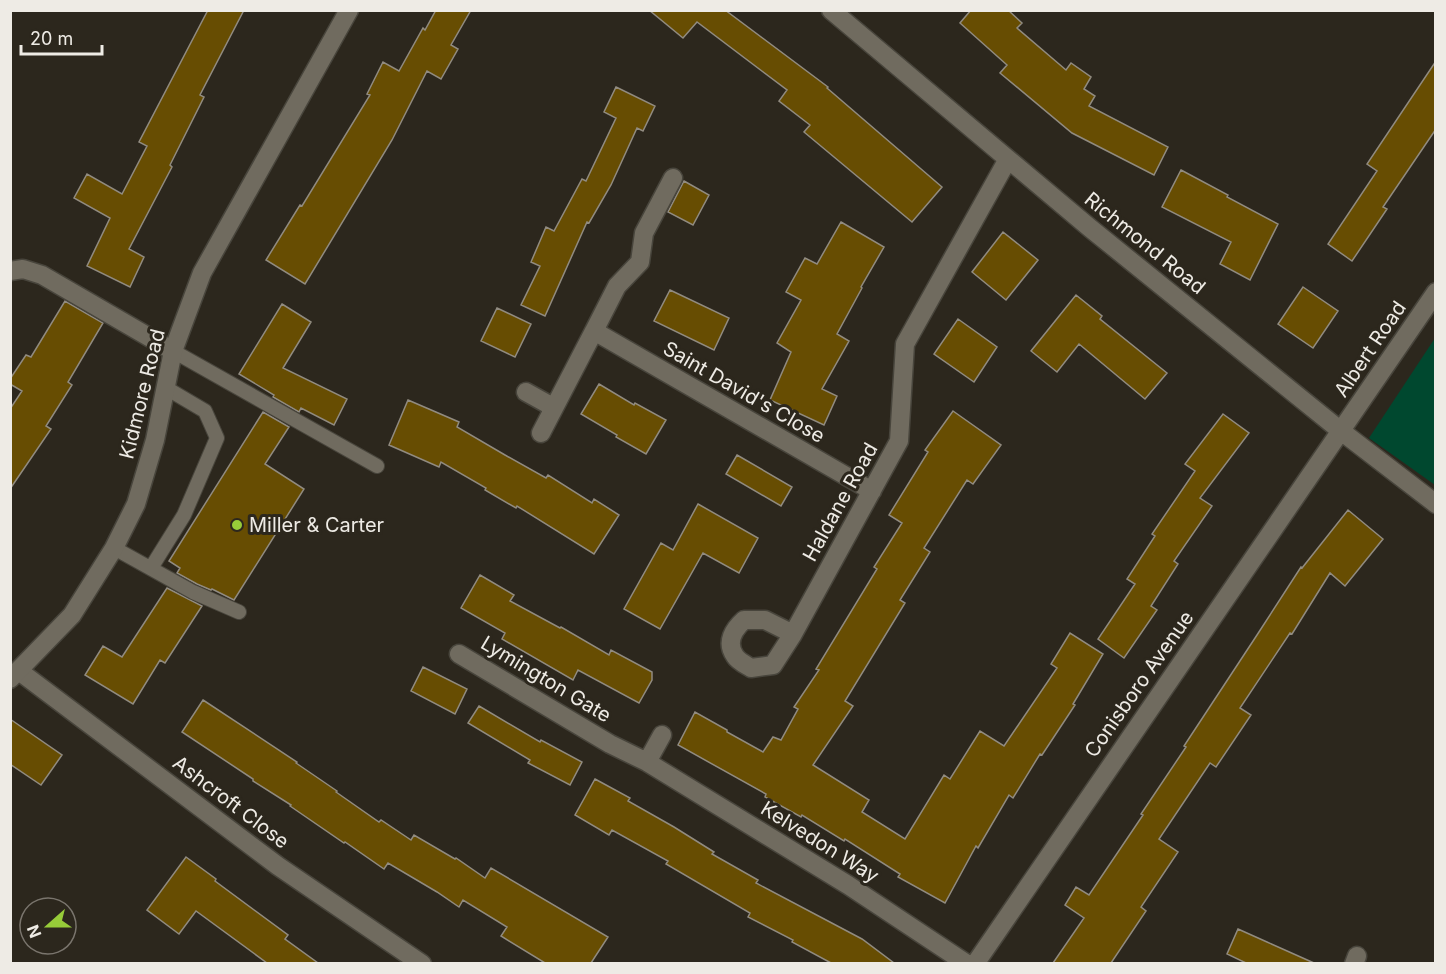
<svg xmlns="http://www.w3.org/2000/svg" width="1446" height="974" viewBox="0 0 1446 974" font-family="Inter,sans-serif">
  <rect width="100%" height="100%" fill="#2c271d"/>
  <path fill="#00482f" d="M1435,338V485L1369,438Z"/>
  <path fill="#674d02" stroke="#918b80" stroke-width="1.5" d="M208,10H244L200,95L204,97L170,165L172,167L129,249L144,257L130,287L87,266L110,218L74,198L87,174L122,194L147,146L139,142Z
    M436,10H471L451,45L458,49L441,79L427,71L392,140L305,284L266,260L300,205L302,206L370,95L367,94L383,62L399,71L423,28L425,30Z
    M649,10H725L828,87L827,88L942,187L912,222L804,132L810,125L779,101L787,90L697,22L683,38Z
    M971,10H1008L1022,23L1017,28L1066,70L1071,63L1091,77L1084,89L1095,96L1089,106L1168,147L1154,175L1072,133L1000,73L1007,65L960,23Z
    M1436,61V129L1383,207L1387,209L1352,261L1328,244L1377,171L1367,164Z
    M616,87L655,106L643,131L637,128L611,185L589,223L587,222L545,316L521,305L540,266L531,262L546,227L554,231L582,179L586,181L616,118L604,112Z
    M1181,170L1228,195L1227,197L1278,224L1250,280L1220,264L1231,242L1162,207Z
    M684,181L709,195L693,225L668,212Z
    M841,222L884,247L861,287L862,288L837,334L849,341L822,389L837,396L824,425L770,400L791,352L777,343L801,300L786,292L805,258L817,264Z
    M1003,232L1038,260L1006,300L972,272Z
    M1303,287L1338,311L1313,348L1278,324Z
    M670,290L729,318L714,350L654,321Z
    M1076,295L1102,316L1100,319L1167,373L1145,399L1079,344L1057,372L1031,351Z
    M65,301L103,323L68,382L72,385L46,426L51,429L10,489V409L22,391L10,384V379L26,355L31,357Z
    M282,304L311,322L283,368L347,399L334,425L301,408L299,412L273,397L274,395L239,374Z
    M497,308L531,324L515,357L481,341Z
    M958,319L997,347L974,382L934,354Z
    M599,384L634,405L635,403L666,420L646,454L616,437L617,435L581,414Z
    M408,400L459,422L457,427L505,455L546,478L548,475L592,503L594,499L619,515L594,554L517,506L516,508L485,490L486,488L441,462L439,467L389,445Z
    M953,411L1001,445L973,484L967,480L924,548L930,552L900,600L905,603L845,701L853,706L813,765L869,800L862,812L905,839L944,775L950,779L980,731L1004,746L1057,668L1051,664L1070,633L1103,654L1073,704L1075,705L1042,755L1040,754L1013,798L1009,795L978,848L976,846L945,903L898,877L900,874L845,839L844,841L802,815L801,817L765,797L766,794L678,745L695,712L727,730V732L763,752L773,737L781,740L798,709L794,707L819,670L816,669L877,569L874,567L902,523L889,515L928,452L925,450Z
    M263,412L289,427L265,464L304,489L234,600L212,589L211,590L197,584L177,573L180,568L169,561Z
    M1223,414L1249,433L1200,498L1212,506L1174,561L1178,564L1151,606L1157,610L1124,658L1098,639L1135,584L1127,579L1155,536L1152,534L1195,471L1185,464Z
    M737,455L792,487L781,506L726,474Z
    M698,504L758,538L739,573L703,553L660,629L624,609L661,543L673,550Z
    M1348,510L1383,539L1345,586L1330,573L1292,634L1290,633L1240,708L1251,715L1216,767L1210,763L1159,839L1178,852L1141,907L1146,911L1111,963H1053L1084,918L1065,905L1076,887L1089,895L1143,815L1141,814L1186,747L1184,746L1257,635L1301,567L1302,568Z
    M480,575L514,595L510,601L560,628L561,627L609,655L611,650L652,672V680L639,703L578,670L573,680L502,639L505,633L461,608Z
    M167,588L202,606L165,663L160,660L133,704L85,675L103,646L122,657Z
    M423,667L467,689L455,714L411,691Z
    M203,700L297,762L296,763L337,791L336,792L379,822L381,820L411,840L414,835L455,859L456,858L485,878L491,868L608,937L591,963H545L501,936L507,927L463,900L459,907L437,892L388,863L384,869L345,842L344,843L290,806L291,805L253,781V779L182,732Z
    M479,706L540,742L541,740L582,762L570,785L528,763L530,760L468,723Z
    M10,719L62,755L41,785L10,764Z
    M595,779L630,798L628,801L674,827L714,852L712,854L758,880L756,883L862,939L894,963H831L792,942L793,940L748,917L750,913L666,864L668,861L612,830L609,835L575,815Z
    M186,857L216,879L215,881L288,935L285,939L318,963H267L196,911L179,934L147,910Z
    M1238,929L1267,942L1314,963H1246L1227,954Z"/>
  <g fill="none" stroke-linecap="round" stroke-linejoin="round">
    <defs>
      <path id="lane" d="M173,351L377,466
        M114,548L193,592L239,612
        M151,568L184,515L217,438L205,411L166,388"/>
      <path id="street" d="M831,10L1090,228L1341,431L1436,504
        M10,271L23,269L42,275L173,351
        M594,331L617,286L640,262L644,233L673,178
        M526,392L553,407
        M541,433L594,331L872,491
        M793,634L765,620H744C734,629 725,642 735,656C738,661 746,665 751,668L773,665L793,634L899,441L905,344L1008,159
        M459,654L610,744L647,762L848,885L967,964
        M19,671L278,866L422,964
        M647,762L662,735
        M975,964L1436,292
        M1354,964L1357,956"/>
      <path id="secondary" d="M10,679L72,615L114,548L136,504L155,440L173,351L202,273L349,10"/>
    </defs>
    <use href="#lane" stroke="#48453c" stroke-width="16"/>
    <use href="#street" stroke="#48453c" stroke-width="21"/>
    <use href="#secondary" stroke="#48453c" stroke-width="21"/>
    <use href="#lane" stroke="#706b5f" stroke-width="14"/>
    <use href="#street" stroke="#706b5f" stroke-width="18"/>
    <use href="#secondary" stroke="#706b5f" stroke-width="18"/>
  </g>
  <circle fill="#97cc39" stroke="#2c271d" stroke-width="2" cx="237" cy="525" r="6"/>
  <g text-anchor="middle" stroke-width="6" stroke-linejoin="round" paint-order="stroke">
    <g font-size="20" fill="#eeebe5" stroke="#2c271d">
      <text transform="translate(1145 243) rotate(39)" y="7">Richmond Road</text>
      <text transform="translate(1370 349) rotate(-56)" y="7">Albert Road</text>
      <text transform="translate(744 392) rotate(30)" y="7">Saint David's Close</text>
      <text transform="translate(142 394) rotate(-76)" y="7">Kidmore Road</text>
      <text transform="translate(840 502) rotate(-61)" y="7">Haldane Road</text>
      <text transform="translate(546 679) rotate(31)" y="7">Lymington Gate</text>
      <text transform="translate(1139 684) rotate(-55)" y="7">Conisboro Avenue</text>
      <text transform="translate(231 802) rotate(37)" y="7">Ashcroft Close</text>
      <text transform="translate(820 842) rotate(32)" y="7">Kelvedon Way</text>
    </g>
    <g font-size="20" fill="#eeebe5" stroke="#2c271d" text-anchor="start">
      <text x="249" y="532">Miller &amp; Carter</text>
    </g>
  </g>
  <rect width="1446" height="974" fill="none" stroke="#eeebe5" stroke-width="24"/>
  <g transform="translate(48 926) rotate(249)"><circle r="28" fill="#2c271d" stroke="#7a756d" stroke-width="1.5"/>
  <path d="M0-4.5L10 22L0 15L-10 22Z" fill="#97cc39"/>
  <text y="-9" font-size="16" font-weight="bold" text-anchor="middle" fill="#eeebe5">N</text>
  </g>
  <path d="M21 45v9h81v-9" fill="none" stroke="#eeebe5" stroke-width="3"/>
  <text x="30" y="45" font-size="18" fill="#eeebe5" stroke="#2c271d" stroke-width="4.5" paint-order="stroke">20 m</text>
</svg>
